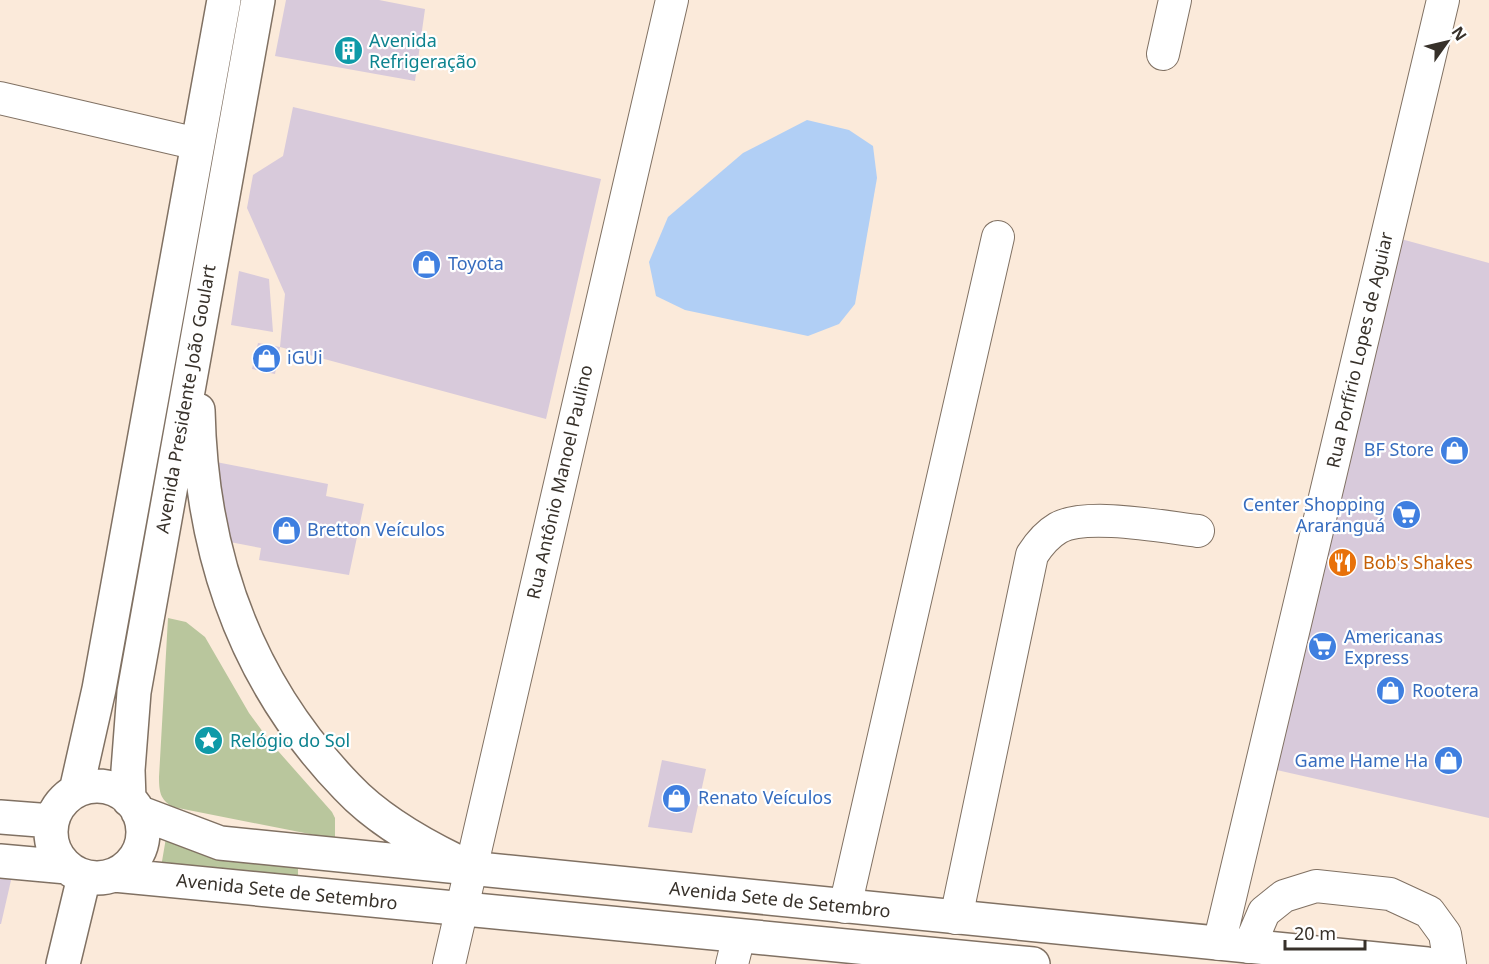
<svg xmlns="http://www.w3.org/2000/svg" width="1489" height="964" viewBox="0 0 1489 964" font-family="'Noto Sans',sans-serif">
  <rect width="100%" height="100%" fill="#fbeada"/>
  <path fill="#b9c69d" d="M168,618L186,622L205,637L249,713L271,743L332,812L335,818V839L173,807C160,800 159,791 159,777Z
    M166,838L298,866V877L161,867Z"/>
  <path fill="#b1cff5" d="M807,120L849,130L873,146L877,178L855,304L839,324L808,336L685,310L656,296L649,262L668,217L743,153Z"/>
  <path fill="#d8cadb" d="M286,0H379L425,9L415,81L275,56Z
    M293,107L601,179L546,419L280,347L285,294L247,208L253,175L283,156Z
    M1390,236L1489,263V818L1263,767Z
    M239,271L269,279L273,332L231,325Z
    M258,343L280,347L275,374L252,369Z
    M216,462L328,484L326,496L364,504L349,575L259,560L261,548L214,539Z
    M662,760L706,769L692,833L648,827Z
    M0,874L12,876L1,924H0Z"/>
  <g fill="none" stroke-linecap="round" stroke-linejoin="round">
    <defs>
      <path id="minor" d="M1163,54L1175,0
        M0,98L198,144
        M845,907L998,237
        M956,918L1032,555C1039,544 1046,535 1058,528C1086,512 1164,527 1198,531
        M1219,944L1443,0
        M1249,947L1264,912L1284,896L1316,886L1390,894L1429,912L1445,934L1450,964
        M449,964L672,0
        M732,964L739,936"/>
      <path id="major" d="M198,410C201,553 246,683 347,787C377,819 417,842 456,861
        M51 832a46 46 0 1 1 92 0a46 46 0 1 1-92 0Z
        M76,791L99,689L224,0
        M129,800L128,770L134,692L258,0
        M138,812L220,843L1427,964
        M0,817L52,821
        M0,861L67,867
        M114,875L1033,964
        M63,964L84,877"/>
    </defs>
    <use href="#minor" stroke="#807163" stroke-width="34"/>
    <use href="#major" stroke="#807163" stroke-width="36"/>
    <use href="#minor" stroke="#fff" stroke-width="32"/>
    <use href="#major" stroke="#fff" stroke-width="33"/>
  </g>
  <defs>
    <symbol id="building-disc" viewBox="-11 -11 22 22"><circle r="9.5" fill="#0f9aa8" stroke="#fff"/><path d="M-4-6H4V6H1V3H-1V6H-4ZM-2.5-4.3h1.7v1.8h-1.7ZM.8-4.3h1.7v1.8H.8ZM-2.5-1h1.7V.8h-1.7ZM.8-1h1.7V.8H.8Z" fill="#fff"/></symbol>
    <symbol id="shop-disc" viewBox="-11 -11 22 22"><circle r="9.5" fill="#3f7fe0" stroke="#fff"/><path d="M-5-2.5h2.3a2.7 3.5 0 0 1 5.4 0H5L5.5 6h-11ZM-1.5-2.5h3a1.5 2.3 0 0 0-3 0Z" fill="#fff"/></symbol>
    <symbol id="supermarket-disc" viewBox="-11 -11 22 22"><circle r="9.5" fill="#3f7fe0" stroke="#fff"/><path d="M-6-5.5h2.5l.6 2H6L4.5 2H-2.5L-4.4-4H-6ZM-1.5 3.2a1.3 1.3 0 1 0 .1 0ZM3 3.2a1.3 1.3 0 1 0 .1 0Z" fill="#fff"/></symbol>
    <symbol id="restaurant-disc" viewBox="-11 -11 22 22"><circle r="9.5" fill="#e8710a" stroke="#fff"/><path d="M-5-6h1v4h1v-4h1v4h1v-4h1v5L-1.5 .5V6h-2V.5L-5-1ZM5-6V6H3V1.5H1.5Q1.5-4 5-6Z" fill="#fff"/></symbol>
    <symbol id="sight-disc" viewBox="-11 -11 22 22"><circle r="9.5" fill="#0f9aa8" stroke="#fff"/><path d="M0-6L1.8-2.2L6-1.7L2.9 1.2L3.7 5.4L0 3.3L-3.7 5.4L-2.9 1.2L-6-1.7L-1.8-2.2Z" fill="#fff"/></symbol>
  </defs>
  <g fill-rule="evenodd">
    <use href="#building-disc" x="332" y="34" width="33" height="33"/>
    <use href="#shop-disc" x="410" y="248" width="33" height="33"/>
    <use href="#shop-disc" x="250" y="342" width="33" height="33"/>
    <use href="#shop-disc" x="1438" y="434" width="33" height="33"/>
    <use href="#supermarket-disc" x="1390" y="498" width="33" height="33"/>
    <use href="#shop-disc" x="270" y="514" width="33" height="33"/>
    <use href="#restaurant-disc" x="1326" y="546" width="33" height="33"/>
    <use href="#supermarket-disc" x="1306" y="630" width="33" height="33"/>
    <use href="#shop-disc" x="1374" y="674" width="33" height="33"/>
    <use href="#sight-disc" x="192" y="724" width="33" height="33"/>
    <use href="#shop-disc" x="1432" y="744" width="33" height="33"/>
    <use href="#shop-disc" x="660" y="782" width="33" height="33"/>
  </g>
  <g text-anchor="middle" stroke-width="4.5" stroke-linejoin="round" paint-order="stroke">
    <g font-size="18" fill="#0d838f" stroke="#fff" text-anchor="start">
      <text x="369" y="47">Avenida<tspan x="369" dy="21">Refrigeração</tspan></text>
      <text x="230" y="747">Relógio do Sol</text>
    </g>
    <g font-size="18" fill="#366cbe" stroke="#fff" text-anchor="start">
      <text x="448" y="270">Toyota</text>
      <text x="287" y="364">iGUi</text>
      <text x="1434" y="456" text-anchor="end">BF Store</text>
      <text x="1385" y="511" text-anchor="end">Center Shopping<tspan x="1385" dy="21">Araranguá</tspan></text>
      <text x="307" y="536">Bretton Veículos</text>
      <text x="1344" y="643">Americanas<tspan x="1344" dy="21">Express</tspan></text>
      <text x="1412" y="697">Rootera</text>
      <text x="1428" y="767" text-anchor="end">Game Hame Ha</text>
      <text x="698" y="804">Renato Veículos</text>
    </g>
    <g font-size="18" fill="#37312a" stroke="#fff">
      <text transform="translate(1360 350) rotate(-77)" y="6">Rua Porfírio Lopes de Aguiar</text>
      <text transform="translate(186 399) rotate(-80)" y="6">Avenida Presidente João Goulart</text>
      <text transform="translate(560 482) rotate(-77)" y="6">Rua Antônio Manoel Paulino</text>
      <text transform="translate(287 892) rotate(6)" y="6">Avenida Sete de Setembro</text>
      <text transform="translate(780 900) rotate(6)" y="6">Avenida Sete de Setembro</text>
    </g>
    <g font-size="18" fill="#c56008" stroke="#fff" text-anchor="start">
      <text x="1363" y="569">Bob's Shakes</text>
    </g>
  </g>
  <g transform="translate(1447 42) rotate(56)" stroke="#ffffff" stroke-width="4.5" paint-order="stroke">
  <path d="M0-4.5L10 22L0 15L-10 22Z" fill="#37312a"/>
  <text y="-9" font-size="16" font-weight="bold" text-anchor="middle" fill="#37312a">N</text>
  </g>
  <path d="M1285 940v9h80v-9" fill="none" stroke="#37312a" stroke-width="3"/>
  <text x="1294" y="940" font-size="18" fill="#37312a" stroke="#ffffff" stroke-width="4.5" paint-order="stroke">20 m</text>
</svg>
